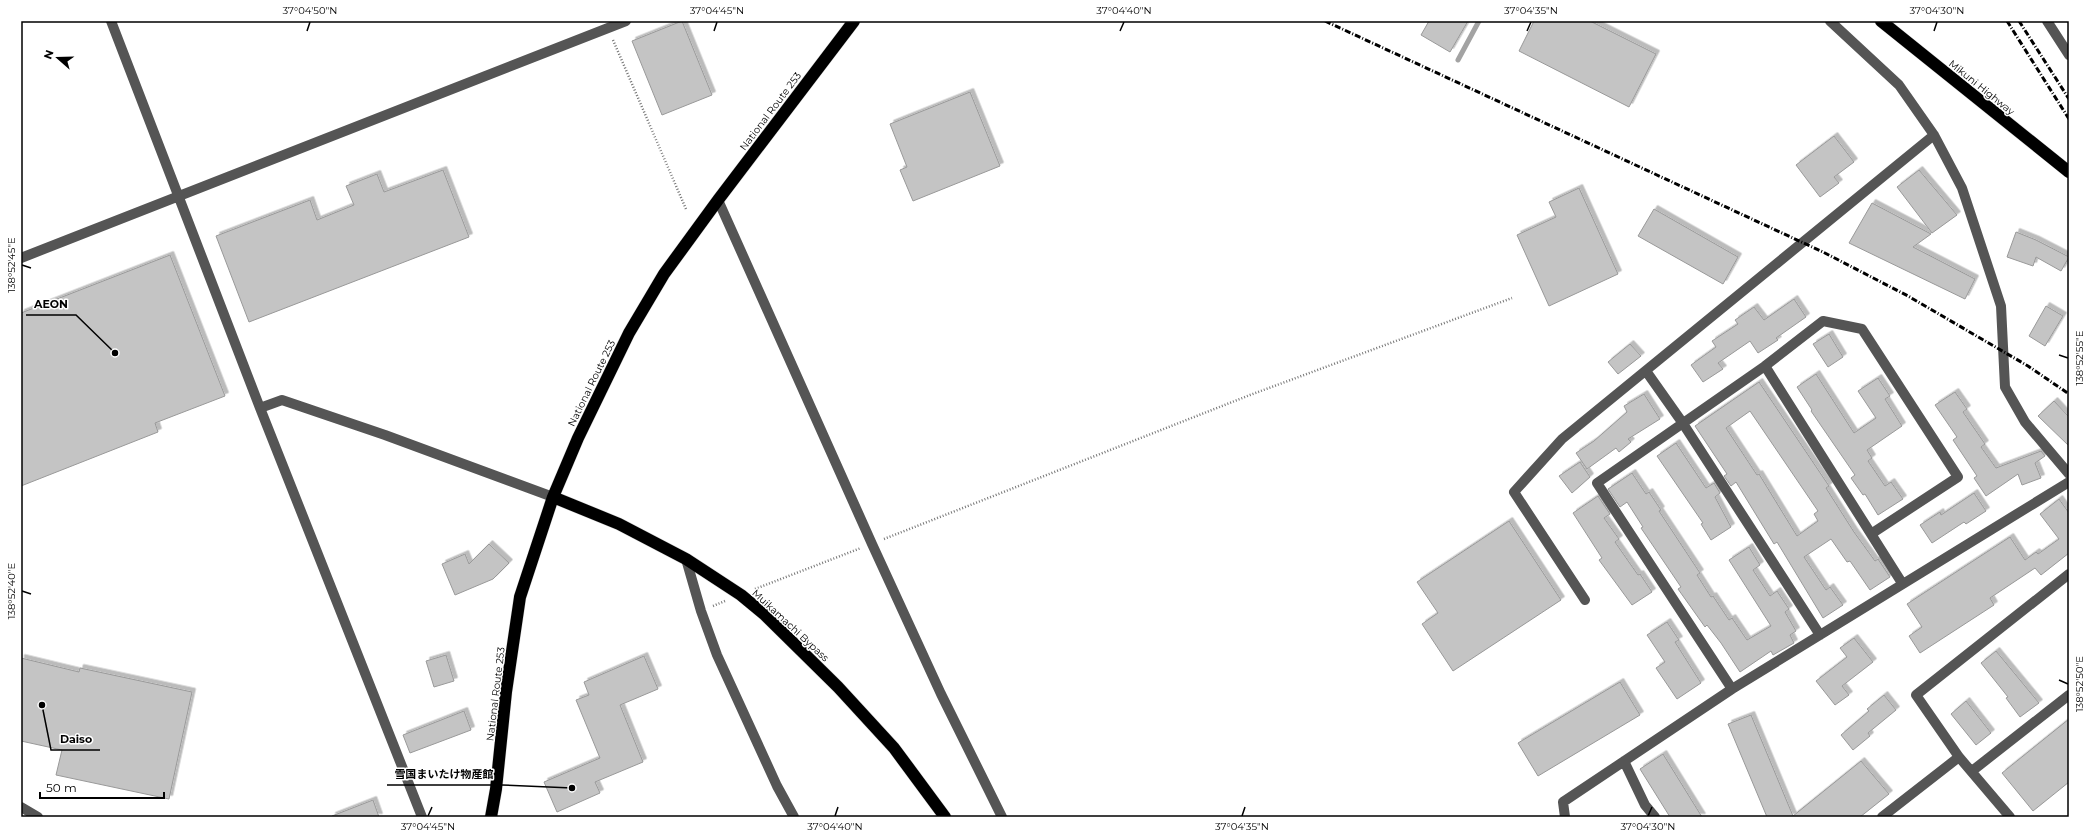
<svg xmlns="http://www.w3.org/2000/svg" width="2090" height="838" viewBox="0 0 2090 838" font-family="Montserrat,'Noto Sans JP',sans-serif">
  <defs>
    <filter id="shadow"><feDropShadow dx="3.5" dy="-3.5" stdDeviation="0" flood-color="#0004"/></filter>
  </defs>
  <rect width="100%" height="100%" fill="#fff"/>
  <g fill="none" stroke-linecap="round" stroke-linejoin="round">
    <path stroke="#a3a3a3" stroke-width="5" d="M1458,60L1479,21"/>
  </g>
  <path fill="#c4c4c4" stroke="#999" fill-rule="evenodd" filter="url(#shadow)" d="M682,21L712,95L662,115L632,41Z
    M1429,21H1468L1450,52L1421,35Z
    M1534,21H1590L1656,54L1629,107L1519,51Z
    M970,92L1000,166L913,201L900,170L907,167L890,124Z
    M1834,136L1854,162L1834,177L1839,183L1820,197L1796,165Z
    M443,170L469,237L249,322L216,236L310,200L317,220L354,205L346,186L377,174L384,192Z
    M1919,170L1957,215L1932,233L1897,187Z
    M1579,188L1618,274L1549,306L1517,235L1556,217L1549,202Z
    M1872,203L1931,234L1913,247L1975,279L1965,299L1849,243Z
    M1654,209L1738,257L1723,284L1638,236Z
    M2016,232L2036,240L2069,257L2061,271L2036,257L2033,266L2007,257Z
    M170,255L225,396L155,423L158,432L21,486V313Z
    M1794,299L1806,317L1776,338L1778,340L1758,353L1750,341L1718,363L1723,369L1703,382L1691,365L1716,347L1712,341L1738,324L1735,320L1754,307L1764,320Z
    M2046,306L2063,316L2045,346L2029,336Z
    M1829,334L1843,357L1828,367L1813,344Z
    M1630,344L1641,356L1618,374L1608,362Z
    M1816,374L1854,433L1876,418L1858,391L1878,378L1890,396L1885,399L1902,426L1867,450L1872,458L1868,461L1885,486L1891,482L1903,499L1878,515L1865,494L1863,495L1851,478L1855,475L1811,411L1812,410L1797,387Z
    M1759,382L1829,486L1826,488L1854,532L1875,561L1878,559L1890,577L1870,590L1850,561L1847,562L1831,539L1804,557L1826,590L1830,587L1843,605L1823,618L1777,542L1774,544L1736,482L1731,486L1724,476L1727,474L1695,426ZM1750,411L1818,511L1814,514L1818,521L1797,536L1759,474L1757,475L1726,428Z
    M1955,392L1967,409L1963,412L1985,444L1981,447L1996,468L2041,451L2045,456L2035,463L2041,478L2022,485L2018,474L1986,496L1974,478L1977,476L1953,440L1957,437L1935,405Z
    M1644,394L1660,419L1628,439L1631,442L1619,452L1616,448L1587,469L1576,453L1594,441L1627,412L1624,406Z
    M2054,401L2069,417V446L2038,416Z
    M1676,443L1706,488L1714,483L1720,493L1715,497L1731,527L1711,540L1701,524L1703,523L1657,456Z
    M1580,462L1590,477L1572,493L1559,476Z
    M1632,473L1646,494L1649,492L1661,510L1659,511L1700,573L1697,575L1711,597L1713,596L1729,620L1732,618L1747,640L1771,626L1729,560L1749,547L1760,565L1753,570L1770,596L1777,591L1789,609L1785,612L1796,631L1790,635L1794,643L1773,655L1771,651L1740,672L1721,643L1707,625L1705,627L1678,589L1681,587L1641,528L1643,527L1627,502L1620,507L1608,489Z
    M1974,493L1986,511L1966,524L1964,522L1932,543L1920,525L1940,512L1941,515Z
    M1598,496L1610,514L1604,518L1619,539L1615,542L1638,575L1640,574L1652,592L1632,605L1599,560L1602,558L1573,513Z
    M2059,499L2069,513V553L2041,575L2035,568L1990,598L1994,605L1920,653L1909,636L1922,627L1907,604L2010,537L2025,560L2036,552L2038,554L2059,539L2040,514Z
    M1509,521L1561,600L1453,671L1422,624L1438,613L1417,582Z
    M489,544L509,563L493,579L455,595L442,564L465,554L469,564Z
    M1667,622L1679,640L1675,642L1701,683L1677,699L1656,668L1665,662L1647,635Z
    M1854,638L1873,662L1842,686L1849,695L1835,705L1816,681L1847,657L1840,648Z
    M1996,651L2039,703L2020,717L2006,698L2008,697L1981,663Z
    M446,655L454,681L434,687L426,661Z
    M644,656L658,689L620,705L643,762L595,782L600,793L557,812L544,782L600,758L576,700L589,695L584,682Z
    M21,658L79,672L80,668L192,692L169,799L56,775L62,750L21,741Z
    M1620,682L1640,715L1538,776L1518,743Z
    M1884,695L1896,710L1868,733L1870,736L1853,750L1841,735L1869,711L1867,709Z
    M1966,701L1991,733L1976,745L1951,714Z
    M464,711L471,730L410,753L403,735Z
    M1751,715L1793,816L1861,761L1889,794L1860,817H1767L1728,724Z
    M2069,719V782L2033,811L2002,773Z
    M1663,754L1702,817H1670L1640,769Z
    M373,800L379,817H332V816Z"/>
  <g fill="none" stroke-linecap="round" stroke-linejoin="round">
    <defs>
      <path id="highway" d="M1881,21L2069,172
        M553,497L619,524L686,559L741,595L764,614L838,687L894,748L945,817
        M491,817L496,789L506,692L520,597L553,497L578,438L629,333L664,274L718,200L854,21"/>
    </defs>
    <use href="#highway" stroke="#dbdbdb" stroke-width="13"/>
    <path stroke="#777" stroke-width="2.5" stroke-dasharray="1 2" stroke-linecap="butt" d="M613,40L686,209
      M884,539L1250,395L1512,298
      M755,589L861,548
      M713,606L725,601"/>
    <path stroke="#555" stroke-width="10" d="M111,21L260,408L422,817
      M1830,21L1899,85L1934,135L1962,188L2001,306L2005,387L2025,422L2069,474
      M2047,21L2069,55
      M718,200L872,544L941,694L1002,817
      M21,258L626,21
      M1765,366L1823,321L1862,329L1958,477L1871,534
      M1646,371L1682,422L1820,635
      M260,408L282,400L385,435L553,497
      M686,559L701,611L717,655L777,786L794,817
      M1902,583L1765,366L1597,483L1732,689L2069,482
      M1585,600L1514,492L1562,439L1934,135
      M1624,761L1645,805L1655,817
      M1972,771L2069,695
      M21,807L38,817
      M1565,817L1563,802L1732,689
      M1882,817L1959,757
      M2010,817L1959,757L1916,695L2069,574"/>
    <use href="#highway" stroke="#000" stroke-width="12"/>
    <path stroke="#000" stroke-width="3" stroke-dasharray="6 2 1 2" stroke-linecap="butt" d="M1325,21L1823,252L1908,296L2028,366L2069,394
      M2007,21L2069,119
      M2019,21L2069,99"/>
  </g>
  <path fill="none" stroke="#000" stroke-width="1.5" d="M307,31L310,22M714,31L717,22M1120,31L1124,22M1527,31L1531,22M1934,31L1937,22M22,265L31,268M2059,355L2068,358M22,591L31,594M2059,680L2068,684M428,816L432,807M835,816L838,807M1242,816L1245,807M1648,816L1652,807"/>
  <g text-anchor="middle" stroke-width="3" stroke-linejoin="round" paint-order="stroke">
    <g font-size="10" fill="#000" stroke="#fff">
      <text transform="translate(1982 87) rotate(39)" y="4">Mikuni Highway</text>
      <text transform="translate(770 111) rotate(-53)" y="4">National Route 253</text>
      <text transform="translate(591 383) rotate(-64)" y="4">National Route 253</text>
      <text transform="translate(791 625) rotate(43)" y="4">Muikamachi Bypass</text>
      <text transform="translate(495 694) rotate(-83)" y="4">National Route 253</text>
    </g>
  </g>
  <path fill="none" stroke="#000" stroke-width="1.5" d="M115 353L76 315H26M42 705L51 750H100M572 788L502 785H387"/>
  <g fill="#000" stroke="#fff" stroke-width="1.5">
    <circle cx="115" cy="353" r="4"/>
    <circle cx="42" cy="705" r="4"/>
    <circle cx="572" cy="788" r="4"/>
  </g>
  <g font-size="11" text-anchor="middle" font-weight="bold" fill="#000" stroke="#fff" stroke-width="3" stroke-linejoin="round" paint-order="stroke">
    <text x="51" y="308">AEON</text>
    <text x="76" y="743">Daiso</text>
    <text x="444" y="778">雪国まいたけ物産館</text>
  </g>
  <rect width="2090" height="838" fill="none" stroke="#ffffff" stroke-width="44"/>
  <g transform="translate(58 58) rotate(290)" stroke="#ffffff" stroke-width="3" paint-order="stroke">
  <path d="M0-3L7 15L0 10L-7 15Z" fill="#000000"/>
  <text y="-6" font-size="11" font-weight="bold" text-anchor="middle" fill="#000000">N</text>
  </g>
  <path d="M40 792v6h124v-6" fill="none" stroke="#000000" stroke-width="2"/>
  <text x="46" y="792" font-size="12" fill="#000000" stroke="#ffffff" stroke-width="3" paint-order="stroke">50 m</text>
  <rect x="22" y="22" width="2046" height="794" fill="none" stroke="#000" stroke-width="1.5"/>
  <g font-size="10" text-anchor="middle" fill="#000">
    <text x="310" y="14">37°04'50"N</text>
    <text x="717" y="14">37°04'45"N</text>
    <text x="1124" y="14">37°04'40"N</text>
    <text x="1531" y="14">37°04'35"N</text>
    <text x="1937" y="14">37°04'30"N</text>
    <text transform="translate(11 265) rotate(-90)" y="4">138°52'45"E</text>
    <text transform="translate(2079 358) rotate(-90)" y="4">138°52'55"E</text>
    <text transform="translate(11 591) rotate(-90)" y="4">138°52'40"E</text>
    <text transform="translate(2079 684) rotate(-90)" y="4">138°52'50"E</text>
    <text x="428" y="830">37°04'45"N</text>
    <text x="835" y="830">37°04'40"N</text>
    <text x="1242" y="830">37°04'35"N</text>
    <text x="1648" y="830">37°04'30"N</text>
  </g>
</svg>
